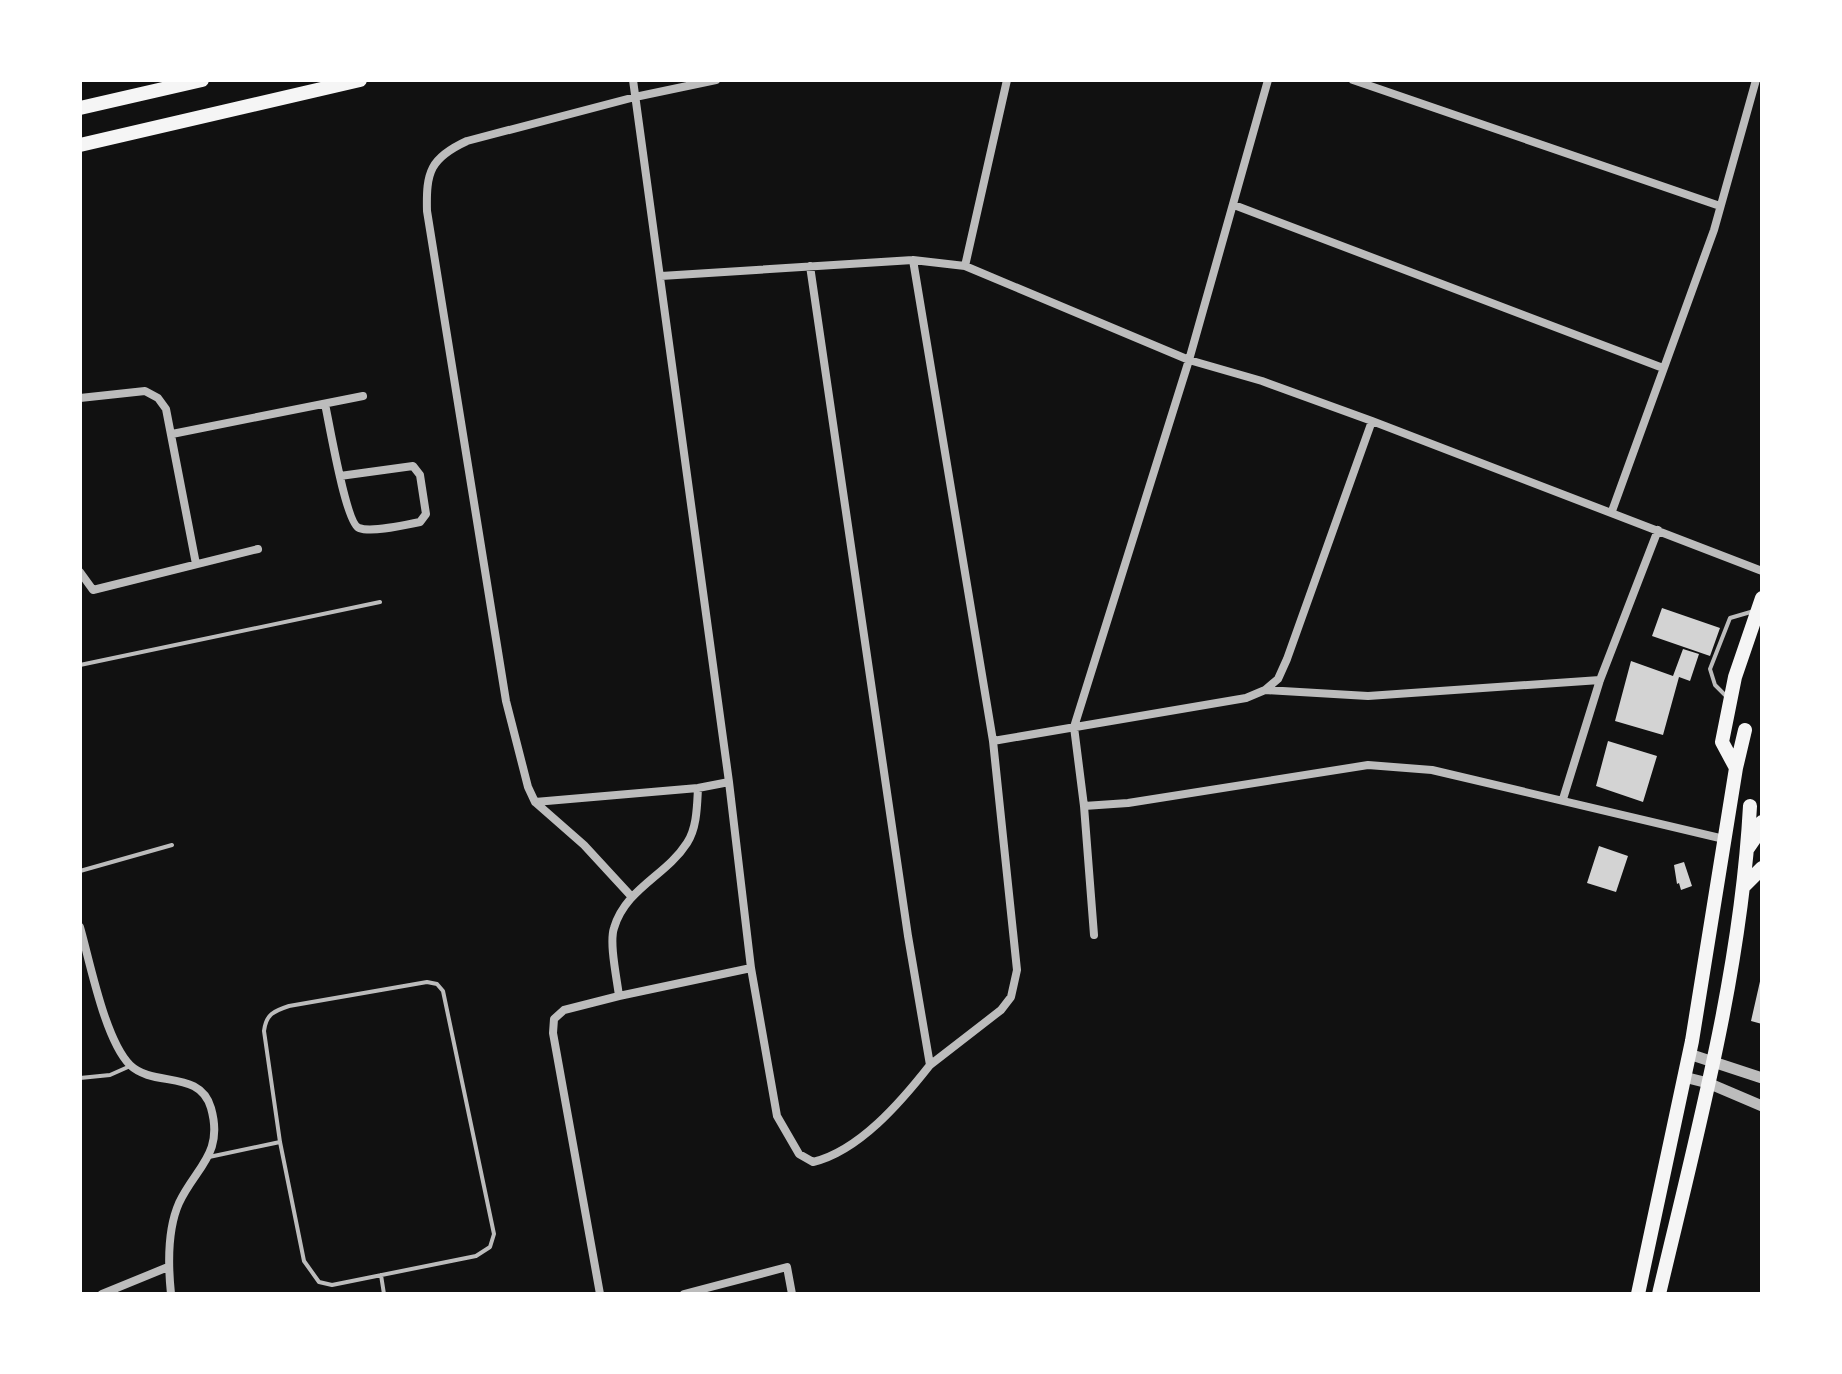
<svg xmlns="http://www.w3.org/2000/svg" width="1842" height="1374" viewBox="0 0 1842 1374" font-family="Manrope,sans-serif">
  <rect width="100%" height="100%" fill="#111"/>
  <path fill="#d3d3d3" d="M1662,608L1720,628L1710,656L1652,636Z
    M1683,649L1699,654L1690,681L1679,677L1663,735L1615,721L1631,661L1673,676Z
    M1608,741L1657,756L1643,802L1596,786Z
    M1599,846L1628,856L1616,892L1587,883Z
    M1684,862L1692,886L1681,890L1679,883L1677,884L1674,865Z
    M1761,977H1762V1024L1751,1021Z"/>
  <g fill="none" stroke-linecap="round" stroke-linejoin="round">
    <path stroke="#bcbcbc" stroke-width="4" d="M80,665L380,602
      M1728,698L1715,685L1710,669L1730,618L1754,611
      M80,871L172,845
      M427,982L437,984L443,991L494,1234L490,1247L476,1256L332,1285L319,1282L304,1261L280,1142L264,1031C266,1014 274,1011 289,1006Z
      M80,1078L110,1075L128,1067
      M209,1157L280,1142
      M381,1275L384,1294"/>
    <path stroke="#bcbcbc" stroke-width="8" d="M633,80L729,782L751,968L777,1116L799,1154L813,1162C859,1151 901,1102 930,1065L908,936L810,266
      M1268,80L1189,360L1074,727L1084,806L1128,803L1368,765L1432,770L1724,839
      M1353,80L1720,206
      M1234,205L1663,368
      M913,260L993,741L1017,970L1011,997L1001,1010L930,1065
      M965,266L1007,80
      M661,276L913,260L965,266L1189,360L1262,381L1372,421L1762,571
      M80,398L145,391L158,398L166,409L196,564
      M325,404C329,422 346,524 359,528C372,533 405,525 420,522L426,514L420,475L413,466L340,476
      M172,434L363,396
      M1612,511L1714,230L1756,80
      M80,572L93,590L258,549
      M1265,690L1368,696L1600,680
      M993,741L1246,698L1265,690L1278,679L1287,659L1372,421
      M1563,799L1600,680L1658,530
      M535,802L698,788L729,782
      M1084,806L1094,935
      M631,896L584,845L535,802L528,787L506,701L427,211C426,172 430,158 467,141L635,97L716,80
      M80,927C90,962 105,1040 130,1065C154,1088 200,1069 211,1108C224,1154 196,1167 179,1203C167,1230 168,1265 171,1294
      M619,996L751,968
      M102,1294L168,1267
      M600,1294L553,1033L554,1019L564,1010L619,996C617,979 609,943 614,928C626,888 666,876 687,843C697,828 697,806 698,788
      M684,1294L787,1267L792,1294"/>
    <path stroke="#bcbcbc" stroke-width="11" d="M1689,1054L1762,1078
      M1684,1077L1708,1083L1762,1106"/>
    <path stroke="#f5f5f5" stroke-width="14" d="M80,108L202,80
      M80,145L360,80
      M1736,768L1722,742L1735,677L1762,598
      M1748,848L1759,832L1762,822
      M1743,887L1762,868
      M1638,1294L1692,1041L1736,768L1745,730
      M1659,1294C1697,1133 1741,972 1750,806"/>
  </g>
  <rect width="1842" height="1374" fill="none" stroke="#ffffff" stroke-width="164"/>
</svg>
